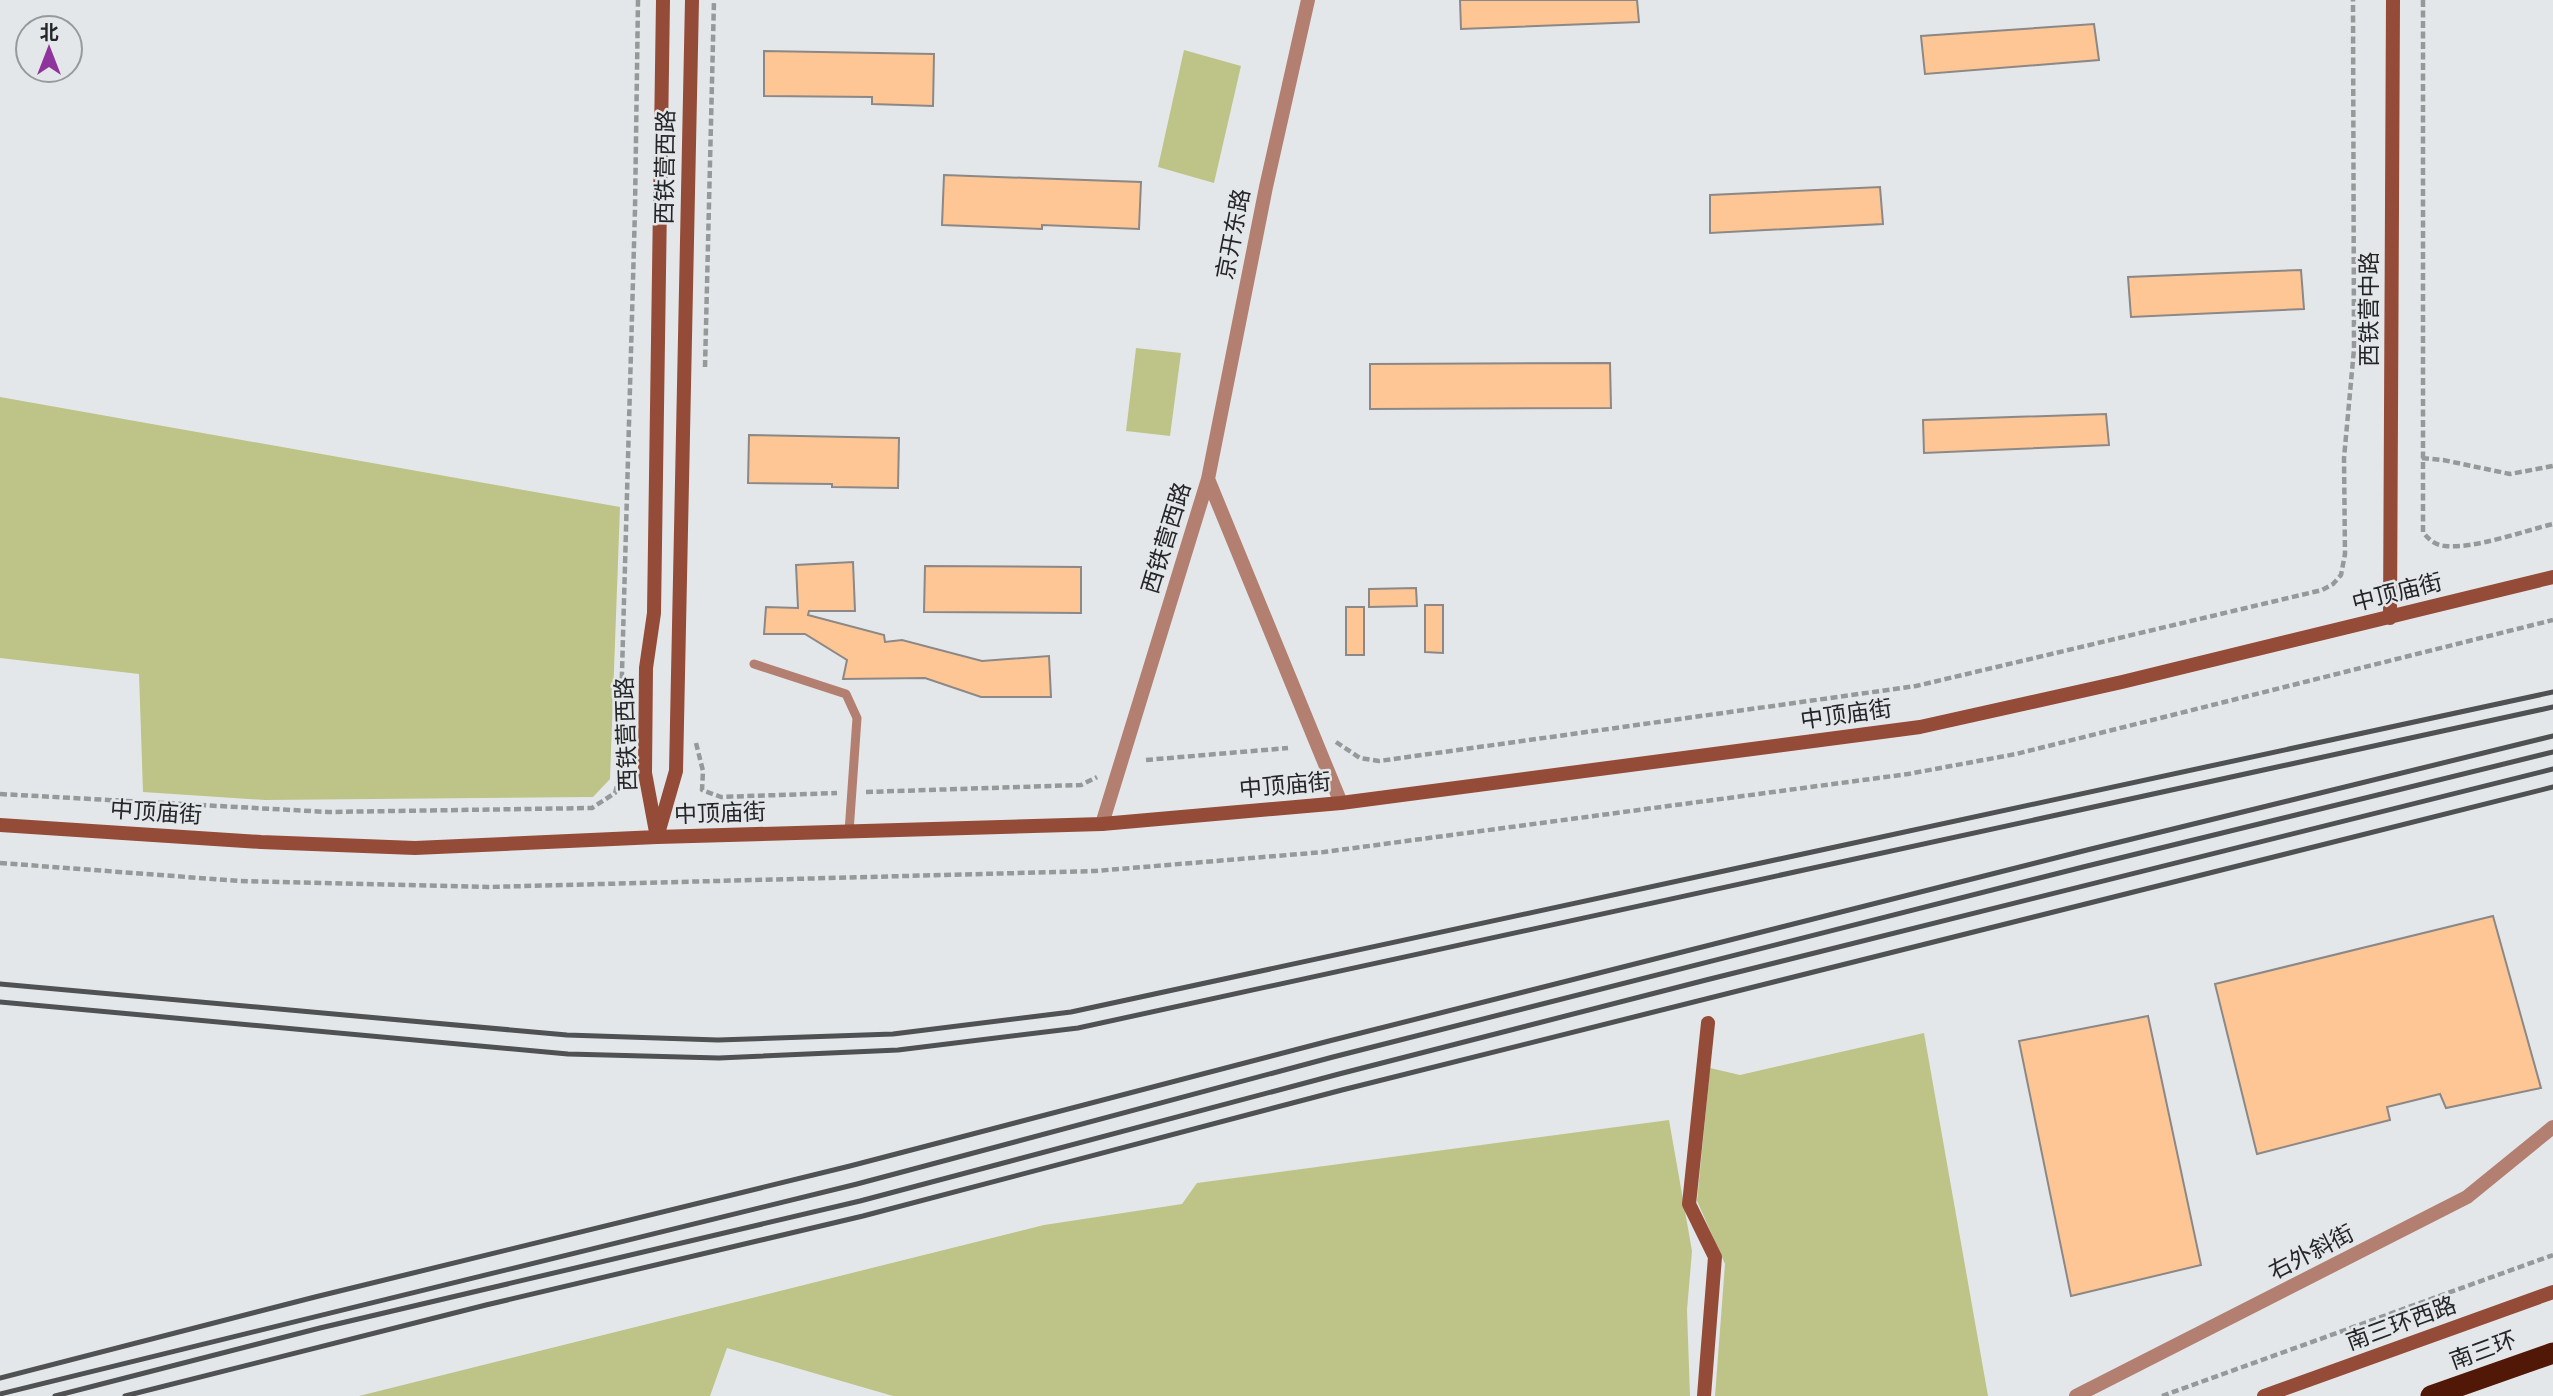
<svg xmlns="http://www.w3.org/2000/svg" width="2553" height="1396" viewBox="0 0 2553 1396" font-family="'Varela Round','Noto Sans SC',sans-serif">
  <rect width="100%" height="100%" fill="#e4e7e9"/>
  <path fill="#bec487" d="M1184,50L1241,66L1214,183L1158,167Z
    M1136,348L1181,353L1170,436L1126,431Z
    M0,397L620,507L610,779L593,797L265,800L143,792L139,674L0,658Z
    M1924,1033L1988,1396H1715L1725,1264L1697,1201L1710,1068L1740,1075Z
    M1669,1120L1692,1251L1687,1310L1690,1396H893L727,1348L710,1396H359L1044,1225L1182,1204L1197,1183Z"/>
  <path fill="#fec694" stroke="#8b8887" stroke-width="2" d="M1460,0H1637L1639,22L1461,29Z
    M2094,24L2099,60L1925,74L1921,36Z
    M764,51L934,54L933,106L872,104V97L764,96Z
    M944,175L1141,182L1139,229L1042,225V229L942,225Z
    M1880,187L1883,224L1710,233V195Z
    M2301,270L2304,309L2131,317L2128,277Z
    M1610,363L1611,408L1370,409V364Z
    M2106,414L2109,445L1924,453L1923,420Z
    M749,435L899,438L898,488L832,487V484L748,483Z
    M853,562L855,611H809L808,615L884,635L885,642L902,640L982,661L1049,656L1051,697H981L925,678L843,679L847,660L805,634H764L766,607L798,608L796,565Z
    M925,566L1081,567V613L924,612Z
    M1416,588L1417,606L1369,607V589Z
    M1425,605H1443V653L1425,652Z
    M1346,607H1364V655H1346Z
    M2493,916L2541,1088L2446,1108L2440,1094L2387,1107L2390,1120L2257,1154L2215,984Z
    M2148,1016L2201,1265L2071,1296L2019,1041Z"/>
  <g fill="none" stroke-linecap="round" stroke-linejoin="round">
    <path stroke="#96999a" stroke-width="4.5" stroke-dasharray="7 3.5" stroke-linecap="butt" d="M2423,0V532C2429,540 2435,545 2445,546C2474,549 2524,531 2553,524
      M705,367L714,0
      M2422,458L2443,460L2510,474L2553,466
      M1336,742L1360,758L1379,761L1916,686L2322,590L2333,584L2341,575L2345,554L2344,458L2354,349L2353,0
      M696,743L703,771L702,790L721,797L837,793
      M1146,760L1288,748
      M866,792L1081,785L1097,777
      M0,794L328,812L592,808L615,793L619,779L635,209L638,0
      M0,863L240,881L488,887L1095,871L1324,852L1908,774L2016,754L2553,620
      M2162,1396L2553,1255"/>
    <path stroke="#b27f71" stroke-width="9" d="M754,664L846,694L857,718L849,832"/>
    <path stroke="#b27f71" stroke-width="14" d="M1208,479L1341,803
      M1102,824L1208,479L1266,187L1308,0
      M2076,1396L2467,1197L2553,1127"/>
    <path stroke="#944b38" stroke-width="14" d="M2390,618L2393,0
      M0,825L261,842L415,848L657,837L1102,824L1341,803L1920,727L2122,682L2553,577
      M656,832L645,773L646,668L654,613L663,0
      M657,837L676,771L692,0
      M1704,1396L1715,1257L1689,1204L1708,1023
      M2264,1396L2553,1292"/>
    <path stroke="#511707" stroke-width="21" d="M2431,1396L2553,1353"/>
    <path stroke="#4f5152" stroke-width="5" d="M0,984L567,1035L718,1040L893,1034L1071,1012L2553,692
      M0,1002L568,1054L719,1058L898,1050L1078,1028L2553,707
      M0,1378L315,1297L850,1166L1329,1041L2087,850L2553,736
      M0,1394L857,1184L1333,1057L2083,867L2553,752
      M55,1396L320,1328L860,1201L1339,1074L1706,980L2553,769
      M125,1396L486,1305L863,1216L1342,1090L2553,787"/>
  </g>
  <g text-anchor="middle" stroke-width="5" stroke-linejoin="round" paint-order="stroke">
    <g font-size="23" fill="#242526" stroke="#e4e7e9">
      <text transform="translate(665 167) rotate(-89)" y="8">西铁营西路</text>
      <text transform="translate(1233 234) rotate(-79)" y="8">京开东路</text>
      <text transform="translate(2369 309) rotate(-90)" y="8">西铁营中路</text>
      <text transform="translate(1166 538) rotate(-73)" y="8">西铁营西路</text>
      <text transform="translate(2397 592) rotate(-14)" y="8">中顶庙街</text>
      <text transform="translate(1846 714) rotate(-8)" y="8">中顶庙街</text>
      <text transform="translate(626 734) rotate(-92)" y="8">西铁营西路</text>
      <text transform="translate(1285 785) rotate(-5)" y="8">中顶庙街</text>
      <text transform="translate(156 812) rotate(4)" y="8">中顶庙街</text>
      <text transform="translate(720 813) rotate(-2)" y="8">中顶庙街</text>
      <text transform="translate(2311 1252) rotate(-27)" y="8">右外斜街</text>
      <text transform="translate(2401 1323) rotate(-20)" y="8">南三环西路</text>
      <text transform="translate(2483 1350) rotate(-20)" y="8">南三环</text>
    </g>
  </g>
  <g transform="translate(49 49)"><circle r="33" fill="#e4e7e9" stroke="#97999b" stroke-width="2"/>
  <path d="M0-5L12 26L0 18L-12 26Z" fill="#8f339d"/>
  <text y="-10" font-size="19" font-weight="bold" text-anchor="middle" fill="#242526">北</text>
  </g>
</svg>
